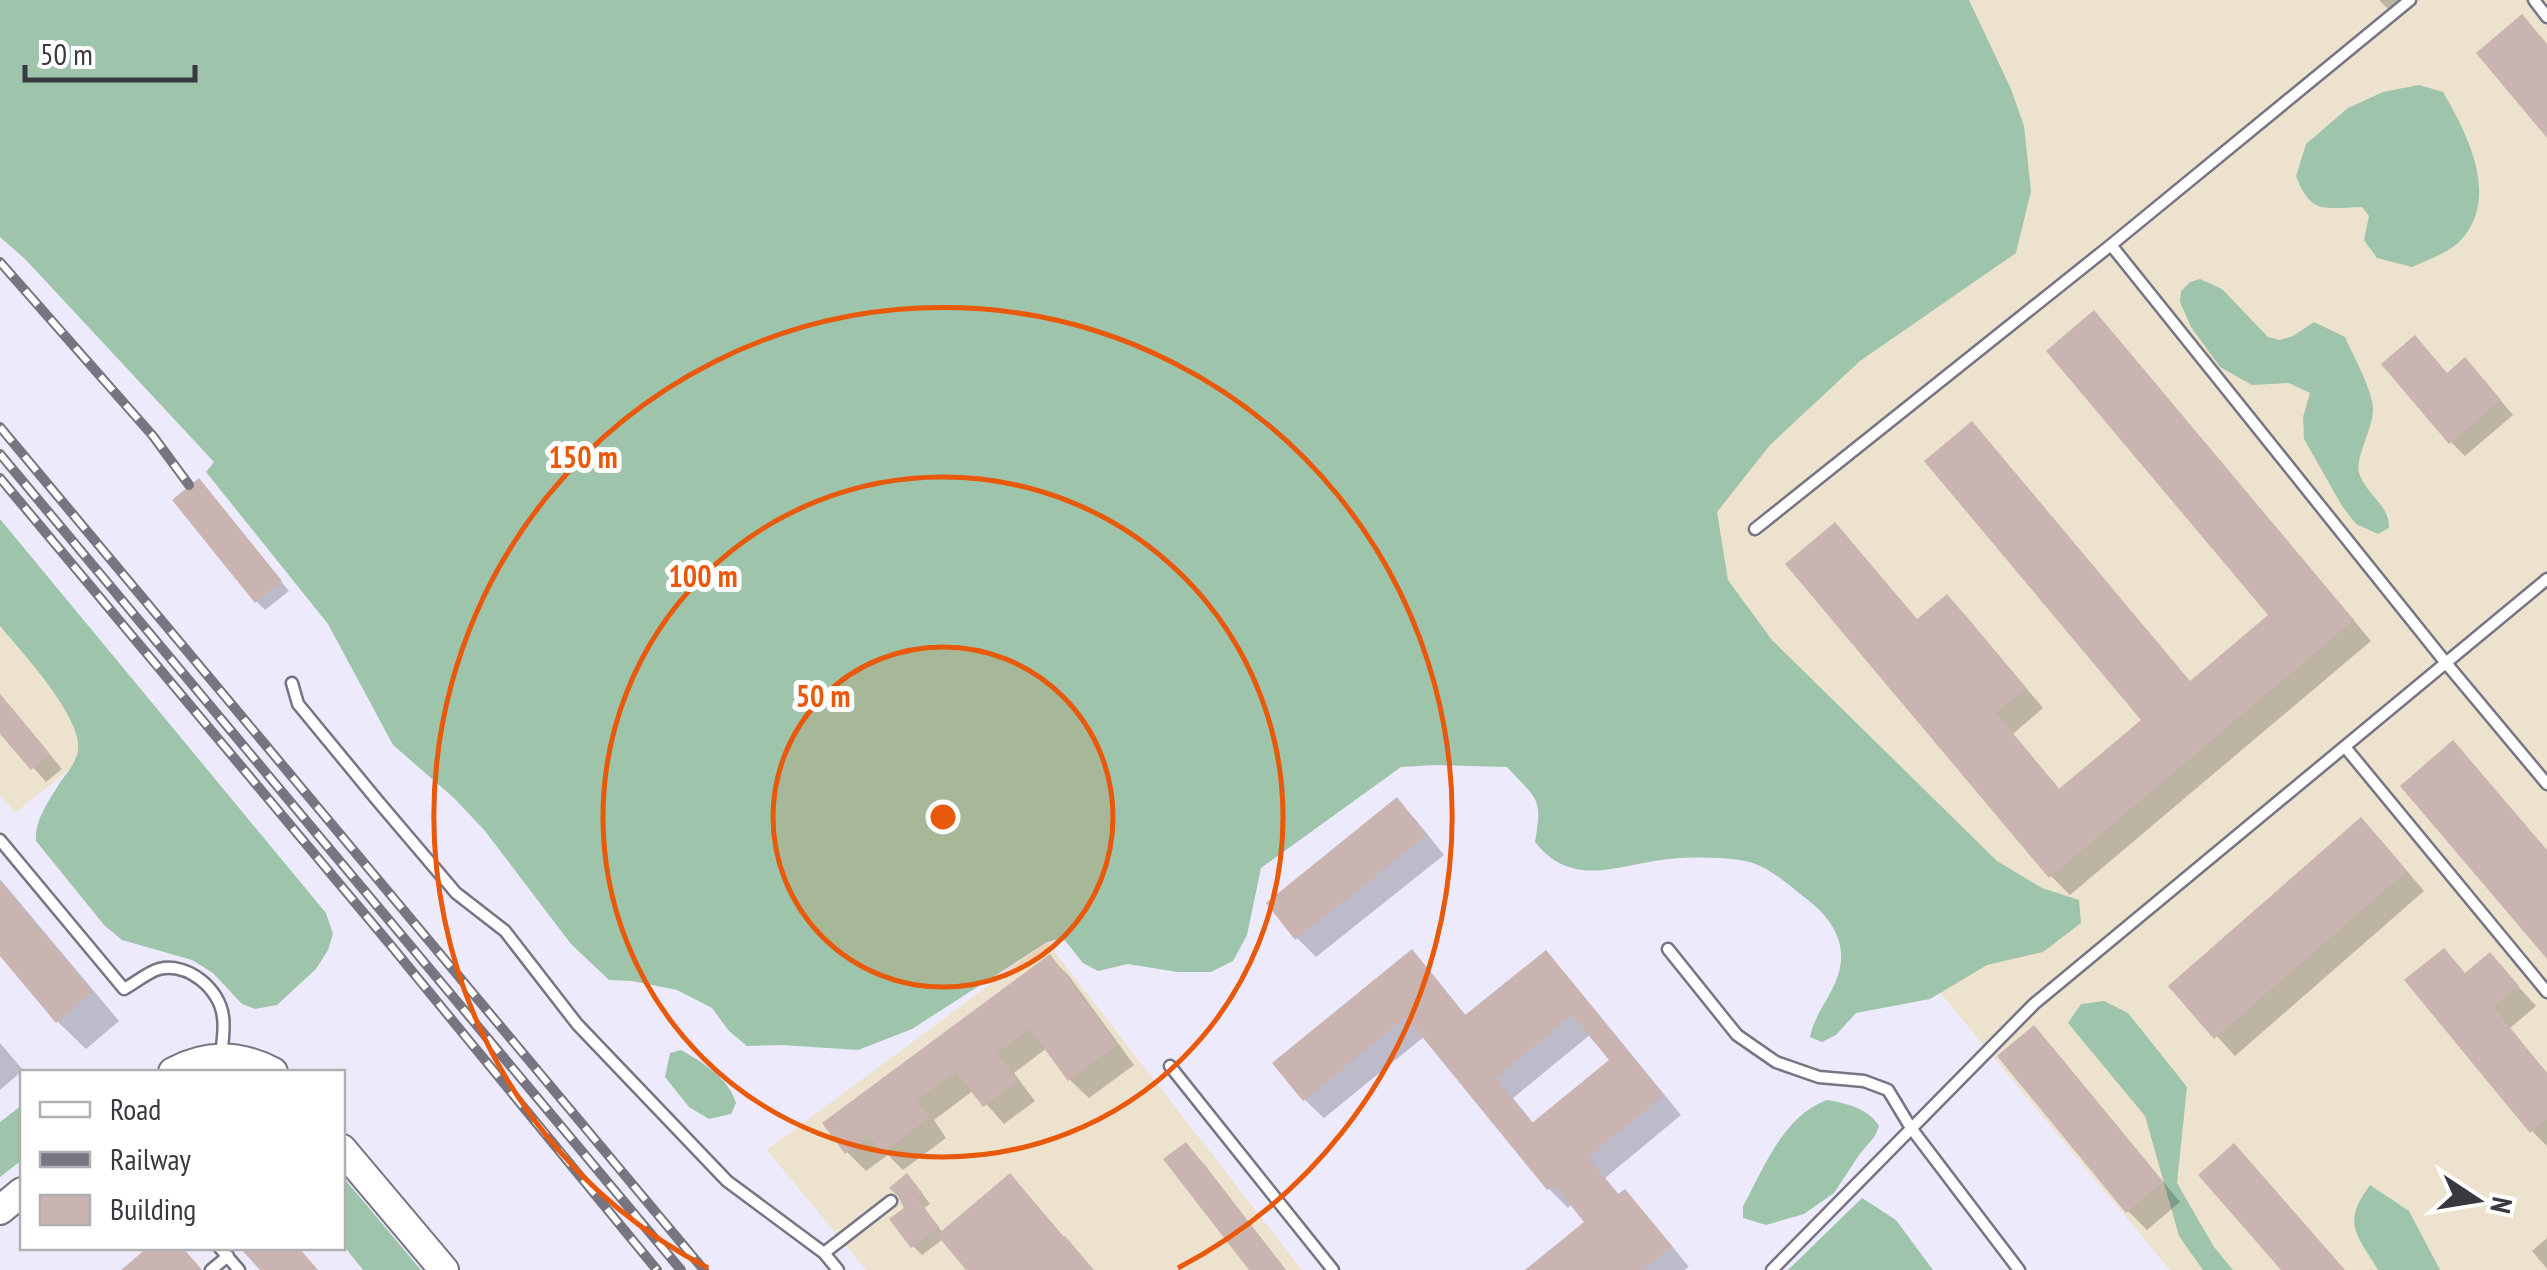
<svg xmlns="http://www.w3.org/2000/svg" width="2547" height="1270" viewBox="0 0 2547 1270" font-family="'PT Sans Narrow',sans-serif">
  <rect width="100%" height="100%" fill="#edeafc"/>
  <path fill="#ede2cd" d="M1767,0H2547V1270H2170L1372,307Z
    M0,587L119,729L15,813L0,795Z
    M1047,942L1302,1270H866L767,1150Z"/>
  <path fill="#9ec5ab" d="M0,0H1969L2011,89L2024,126L2031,191L2016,253L1860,361L1770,445L1717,512L1728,580L1772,640L1997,861L2042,888L2079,900L2081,923L2043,952L1987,965L1930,999L1856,1013L1836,1035L1822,1042L1810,1037C1816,1007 1843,986 1841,953C1840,930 1822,910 1804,897C1784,881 1765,863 1739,860C1717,857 1692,857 1669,859C1619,864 1573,890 1535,842C1543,796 1537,800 1507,767L1435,765L1401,767L1261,868L1247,935L1233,961L1211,972H1177L1128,964L1098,971L1083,963L1063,938L1047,942L912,1029L858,1050L782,1045L747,1046L729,1031L712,1008L677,990L632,981L609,980L571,944L485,831L454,798L393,745L328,624L206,472L214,462L26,260L0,237Z
    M2419,85L2443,92C2468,135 2500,197 2461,240C2449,253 2427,260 2412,267L2377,258L2364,240L2369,216L2362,207C2324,208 2311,215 2296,176L2306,144L2348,108L2383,92Z
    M2200,279L2222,289L2268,337L2280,340L2293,336L2314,322L2345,337C2353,356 2374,392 2373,411C2372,430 2355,458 2359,473C2366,495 2390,505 2389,528L2378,534L2356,524L2342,506L2304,439L2303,417L2310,393L2289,383L2252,385L2220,367L2191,327L2180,302L2181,291L2190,282Z
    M0,519L326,913L333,934L328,950L316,969L277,1005L255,1009L242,1004L213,973L192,960L122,940L104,925L36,841C35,819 48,803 59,784C66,774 77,762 78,750C83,718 21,651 0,626Z
    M2104,1001L2128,1013L2187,1087L2177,1183L2214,1247L2233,1270H2203L2179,1236L2145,1116L2068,1023L2081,1004Z
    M681,1050C702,1062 729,1078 736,1103L731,1114L709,1119L689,1107L665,1077L670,1053Z
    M1827,1100C1846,1103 1869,1109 1879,1126L1875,1136L1859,1155L1834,1193L1804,1214L1766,1225L1743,1218V1206C1764,1168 1783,1116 1827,1100Z
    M22,1105V1160L0,1177V1122Z
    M343,1177L421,1270H363L343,1245Z
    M2370,1185L2409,1211L2440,1270H2378C2357,1234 2341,1224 2370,1185Z
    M1862,1198L1896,1220L1933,1270H1788Z"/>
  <path fill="#0003" fill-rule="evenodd" d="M2379,0H2417L2396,17Z
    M2112,332L2371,641L2070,895L2051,876L1789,564L1919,621L1947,597L1966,616L2043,708L2013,734L2061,791L2271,616Z
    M2448,375H2479L2513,415L2465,456L2451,442Z
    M207,490L289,591L265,610L257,602Z
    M0,694L62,769L46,782L0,730Z
    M1397,801L1416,820L1444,855L1316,957L1297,938Z
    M2380,839L2424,891L2235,1056L2171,986Z
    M0,879L119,1021L86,1049L58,1022L0,952Z
    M2444,951L2466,975L2490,955L2536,1006L2510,1028L2547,1073V1146L2532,1131Z
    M1411,952L1430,971L1467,1017L1545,953L1564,972L1681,1115L1605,1178L1620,1196L1624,1192L1643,1211L1689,1267L1684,1270H1529L1587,1222L1572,1204L1568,1208L1549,1189L1425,1036L1324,1118L1305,1100L1275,1063ZM1591,1034L1612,1061L1534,1124L1513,1098Z
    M1050,957L1069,976L1134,1065L1089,1098L1070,1080L1047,1048L1014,1073L1035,1101L1004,1124L974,1090L934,1120L946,1138L903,1170L888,1155L866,1171L847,1152Z
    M2034,1029L2053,1048L2180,1202L2147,1230L2128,1211Z
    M0,1043L23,1070L0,1090Z
    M1186,1145L1204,1164L1286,1270H1252Z
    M1010,1177L1029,1196L1092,1270H969L943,1239L922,1255L913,1246L907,1208L916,1185L930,1204L924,1208L943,1233Z
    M2547,1238V1269L2532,1251Z"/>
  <path fill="#c9b4b1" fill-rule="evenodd" d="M2522,14L2547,44V138L2476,53Z
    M2094,310L2354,620L2049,878L1785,564L1835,522L1917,619L1947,594L2026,688L1996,713L2059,789L2141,720L1924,461L1972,421L2190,681L2268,615L2046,351Z
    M2415,335L2447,373L2465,357L2501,400L2449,444L2381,364Z
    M199,478L282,581L255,603L172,500Z
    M0,694L50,754L31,770L0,734Z
    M2453,740L2547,850V959L2400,786Z
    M1397,797L1427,835L1295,940L1266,903Z
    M2361,817L2407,871L2214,1039L2168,986Z
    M0,881L93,992L56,1023L0,956Z
    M2444,948L2465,973L2490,952L2519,986L2493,1007L2547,1073V1119L2530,1133L2404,980Z
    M1412,949L1465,1015L1546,950L1664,1095L1588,1157L1618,1194L1625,1189L1672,1246L1643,1270H1525L1584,1222L1554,1185L1547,1190L1406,1017L1303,1101L1272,1063ZM1572,1015L1609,1060L1532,1123L1496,1078Z
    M1050,954L1117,1045L1068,1081L1030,1029L997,1053L1018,1081L983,1107L956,1071L917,1100L929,1118L882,1153L870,1136L845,1154L822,1123Z
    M2034,1025L2163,1182L2126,1213L1997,1056Z
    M1186,1142L1285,1270H1249L1163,1159Z
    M2234,1143L2345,1270H2281L2198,1175Z
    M907,1173L923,1194L917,1198L939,1227L911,1248L889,1219L904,1208L898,1196L889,1188Z
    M1010,1173L1063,1237L1065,1236L1094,1270H966L937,1235Z
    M147,1248H183L202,1270H121Z
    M240,1248H299L318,1270H260Z"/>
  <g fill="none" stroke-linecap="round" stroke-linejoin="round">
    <defs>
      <path id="lane" d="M2534,0L2547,17
        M2111,245L2446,663L2547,784
        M1755,529L2111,245L2410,0
        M292,683L298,704L377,800L456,893L505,931L577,1024L727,1181L824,1253L838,1270
        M2345,747L2547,992
        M0,840L124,989C135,983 148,972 159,969C188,962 220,989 223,1017C225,1029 222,1044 221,1057
        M1668,949L1737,1035L1776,1062L1819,1077L1864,1081L1888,1090L1911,1128L2019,1270
        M1170,1066L1333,1270
        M220,1248L239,1270
        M824,1253L891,1201
        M211,1270L228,1256
        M1772,1270L2034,1004L2547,579"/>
      <path id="secondary" d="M173,1072C206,1054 239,1054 273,1072
        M342,1149L444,1270
        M0,1210L22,1192"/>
    </defs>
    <use href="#lane" stroke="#777484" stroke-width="15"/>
    <use href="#secondary" stroke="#777484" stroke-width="32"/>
    <use href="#lane" stroke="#fff" stroke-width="10"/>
    <use href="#secondary" stroke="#fff" stroke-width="28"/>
    <defs>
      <path id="rail" d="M0,262L153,436L189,485
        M0,427L704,1270
        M0,454L681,1270
        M0,478L393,948L657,1270"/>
    </defs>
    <use href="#rail" stroke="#777680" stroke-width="10"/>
    <use href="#rail" stroke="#fff" stroke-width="6" stroke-dasharray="19" stroke-linecap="butt"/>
  </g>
  <circle cx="943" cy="817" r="170" fill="#e8590c" fill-opacity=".12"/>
  <g fill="none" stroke="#e8590c" stroke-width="5">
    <circle cx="943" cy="817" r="170"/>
    <circle cx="943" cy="817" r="340"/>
    <path d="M708 1268A509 509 0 1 1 1178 1268"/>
  </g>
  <circle cx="943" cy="817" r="15" fill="#e8590c" stroke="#fff" stroke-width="5"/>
  <g font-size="30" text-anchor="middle" font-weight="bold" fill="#e8590c" stroke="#fff" stroke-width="10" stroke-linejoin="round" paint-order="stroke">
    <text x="583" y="468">150 m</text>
    <text x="703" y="587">100 m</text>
    <text x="823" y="707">50 m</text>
  </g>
  <rect x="20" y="1070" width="325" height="180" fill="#ffffff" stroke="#b0afb2" stroke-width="2.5"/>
  <rect x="40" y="1102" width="50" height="15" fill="#ffffff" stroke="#b0afb2" stroke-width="2.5"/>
  <text x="110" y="1120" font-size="30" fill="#39383f">Road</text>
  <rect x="40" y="1152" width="50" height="15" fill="#777680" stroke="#b0afb2" stroke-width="2.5"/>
  <text x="110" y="1170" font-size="30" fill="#39383f">Railway</text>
  <rect x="40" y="1195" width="50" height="30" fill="#c9b4b1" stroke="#b0afb2" stroke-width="2.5"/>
  <text x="110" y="1220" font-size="30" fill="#39383f">Building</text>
  <g transform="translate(2477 1200) rotate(102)" stroke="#ffffff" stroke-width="8" paint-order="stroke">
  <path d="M0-8L18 38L0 25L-18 38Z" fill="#39383f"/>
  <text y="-15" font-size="28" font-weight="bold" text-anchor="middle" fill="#39383f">N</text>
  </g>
  <path d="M25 65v15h170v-15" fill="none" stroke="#39383f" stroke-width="5"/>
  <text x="40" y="65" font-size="30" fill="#39383f" stroke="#ffffff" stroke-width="8" paint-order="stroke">50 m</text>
</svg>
